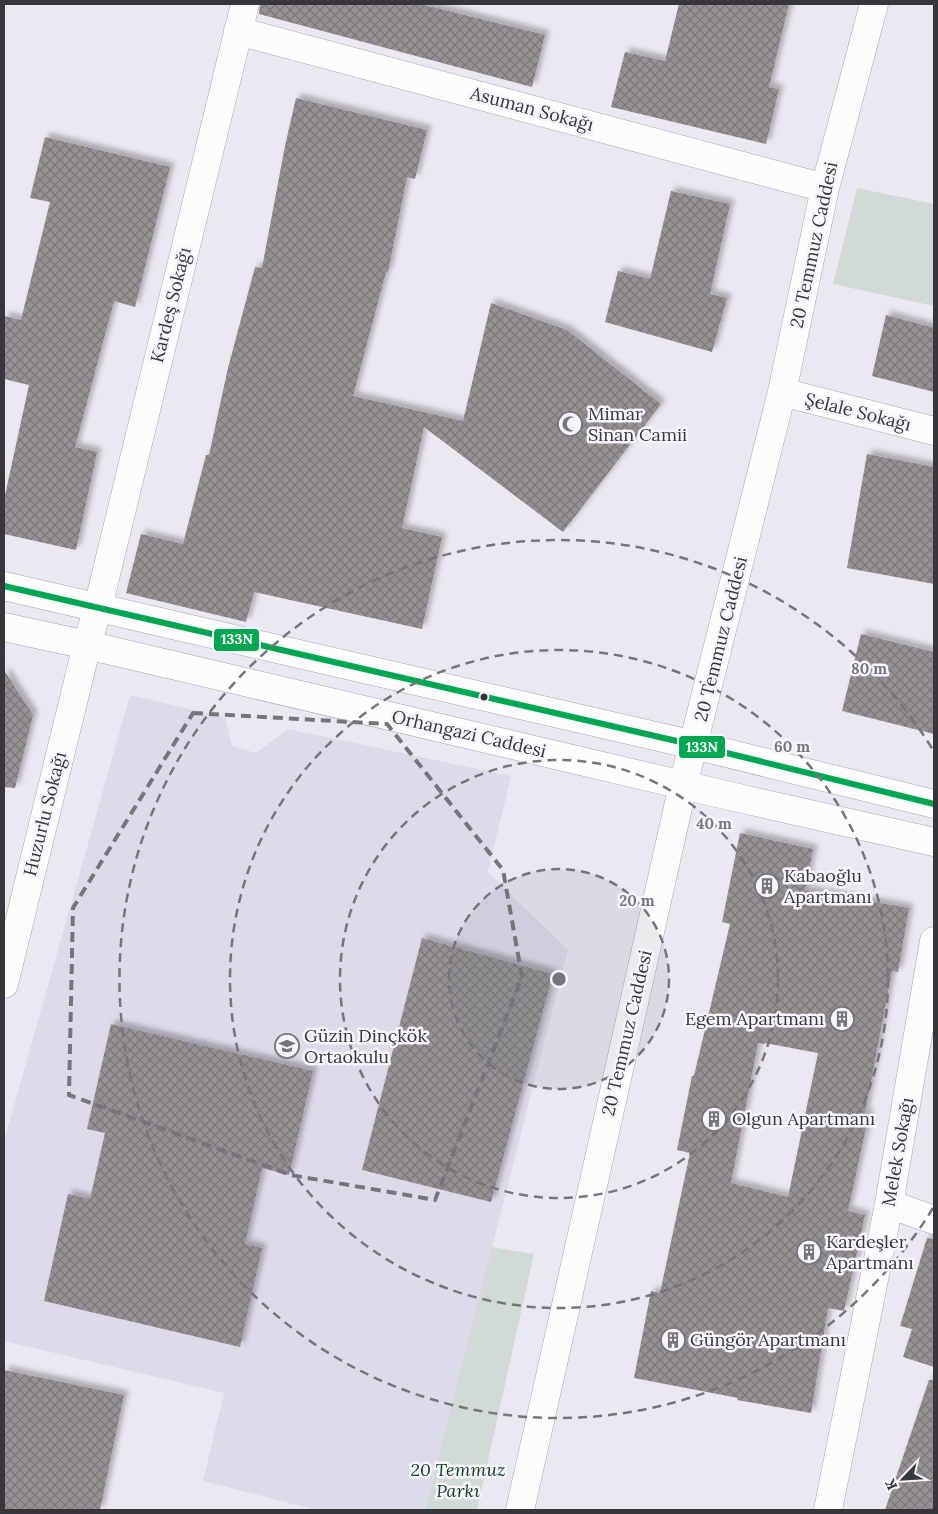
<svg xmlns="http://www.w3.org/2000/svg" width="938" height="1514" viewBox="0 0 938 1514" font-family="Lora,serif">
  <defs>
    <pattern id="building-cross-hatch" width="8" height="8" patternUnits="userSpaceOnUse" patternTransform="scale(1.25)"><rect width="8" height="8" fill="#969294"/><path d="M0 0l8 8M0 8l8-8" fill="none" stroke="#7b787a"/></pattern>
    <filter id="shadow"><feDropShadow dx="4.5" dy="-4.5" stdDeviation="2.5" flood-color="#0004"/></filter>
  </defs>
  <rect width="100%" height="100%" fill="#ece8f2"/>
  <path fill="#dfdaea" d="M130,695L225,717L232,746L256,753L288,729L511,776L488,872L568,950L425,1510H316L203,1481L224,1393L4,1341V1141Z"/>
  <path fill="#d1dad6" d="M857,188L934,204V306L833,284Z
    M492,1247L534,1254L477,1510H425Z"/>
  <path fill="url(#building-cross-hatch)" fill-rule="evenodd" filter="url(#shadow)" d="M260,4H420L545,35L532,87L259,14Z
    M679,4H789L769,87L779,89L766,144L611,107L625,52L665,61Z
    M296,98L427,130L415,179L407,177L388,272H386L353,396L463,421L491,303L567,330L661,404L563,532L424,427L402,528L442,537L422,629L254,592L246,622L126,593L141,534L183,544L206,455H209L228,368L255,267L262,268L285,146Z
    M45,137L170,167L135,307L114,301L75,447L97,452L76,550L4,534V500L29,385L4,379V316L21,320L50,202L30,198Z
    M671,191L730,204L710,294L727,298L712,352L605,322L618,271L650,279Z
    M886,315L934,328V392L872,376Z
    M867,454L934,467V584L847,568Z
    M861,634L934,652V734L842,711Z
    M4,670L33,715L15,788L4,787Z
    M740,833L813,849L805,890L909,908L898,972L892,971L865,1113L869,1114L848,1211L865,1215L844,1311L828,1308L811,1413L737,1400L738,1398L634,1378L651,1291L660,1293L690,1153L677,1150L692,1076H694L730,924L722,922ZM758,1043L764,1044L765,1043L818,1053L788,1197L731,1183Z
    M422,938L553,974L491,1202L362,1170Z
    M111,1024L313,1071L289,1175L262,1168L245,1244L262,1248L240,1347L44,1301L68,1194L90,1199L105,1133L87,1129Z
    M927,1238L934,1239V1367L903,1357L912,1329L900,1326Z
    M4,1370L124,1395L100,1510H4Z
    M929,1380H934V1510H885Z"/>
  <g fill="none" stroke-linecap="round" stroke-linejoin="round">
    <defs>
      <path id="minor" d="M238,31L825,188
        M782,392L934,431
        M4,984L87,645L98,607L245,4
        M889,1204L934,1220
        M520,1510L683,785L782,392L825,188L874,4
        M828,1510L889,1204L934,941"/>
      <path id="secondary" d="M4,586L694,745L934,804
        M4,627L87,645L734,797L934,842"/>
    </defs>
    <use href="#minor" stroke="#a8a5ad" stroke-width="29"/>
    <use href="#secondary" stroke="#a8a5ad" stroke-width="29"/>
    <use href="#minor" stroke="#fcfcfd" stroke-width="28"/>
    <use href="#secondary" stroke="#fcfcfd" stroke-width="28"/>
    <defs>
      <path id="bus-1" d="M4,586L694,745L934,804"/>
    </defs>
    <use href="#bus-1" stroke="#f7f4fd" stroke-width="10"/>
    <use href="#bus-1" stroke="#00a651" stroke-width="6"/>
  </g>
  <path fill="none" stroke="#77747c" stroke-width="4" stroke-dasharray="10 6" stroke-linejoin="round" d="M193,713L387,724L503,870L522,977L435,1200L291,1175L69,1095L73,908Z"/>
  <circle cx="559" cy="979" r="110" fill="#77747c" fill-opacity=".12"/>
  <g fill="none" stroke="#77747c" stroke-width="2.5" stroke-dasharray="9 6">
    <circle cx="559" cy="979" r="110"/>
    <circle cx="559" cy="979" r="219"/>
    <circle cx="559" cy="979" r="329"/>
    <path d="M933 1208A439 439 0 1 1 933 750"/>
  </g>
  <defs>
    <symbol id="mosque-ring" viewBox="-11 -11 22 22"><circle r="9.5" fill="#f7f4fd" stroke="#77747c" stroke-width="1.5"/><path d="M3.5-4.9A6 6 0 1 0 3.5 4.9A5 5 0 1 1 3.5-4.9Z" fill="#77747c"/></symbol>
    <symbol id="building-ring" viewBox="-11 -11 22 22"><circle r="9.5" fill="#f7f4fd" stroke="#77747c" stroke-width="1.5"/><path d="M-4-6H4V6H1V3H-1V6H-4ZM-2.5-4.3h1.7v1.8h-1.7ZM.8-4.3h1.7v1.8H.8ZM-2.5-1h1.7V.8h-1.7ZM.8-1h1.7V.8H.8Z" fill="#77747c"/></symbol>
    <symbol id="school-ring" viewBox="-11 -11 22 22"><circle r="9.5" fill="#f7f4fd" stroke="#77747c" stroke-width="1.5"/><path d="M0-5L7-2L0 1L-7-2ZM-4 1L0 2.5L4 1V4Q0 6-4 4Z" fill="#77747c"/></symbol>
  </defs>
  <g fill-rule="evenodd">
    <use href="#mosque-ring" x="556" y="410" width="28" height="28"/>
    <use href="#building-ring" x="753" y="872" width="28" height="28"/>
    <use href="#building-ring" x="828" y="1005" width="28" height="28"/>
    <use href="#school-ring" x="273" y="1032" width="28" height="28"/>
    <use href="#building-ring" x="700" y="1105" width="28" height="28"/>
    <use href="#building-ring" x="795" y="1238" width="28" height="28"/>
    <use href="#building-ring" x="659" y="1326" width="28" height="28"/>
  </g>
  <circle fill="#38363c" stroke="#f7f4fd" stroke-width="2" cx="484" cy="697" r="4.5"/>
  <g text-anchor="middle" stroke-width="5" stroke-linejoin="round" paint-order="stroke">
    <g font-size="18" fill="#38363c" stroke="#f7f4fd">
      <text transform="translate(532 109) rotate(15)" y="6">Asuman Sokağı</text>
      <text transform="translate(814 245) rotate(-78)" y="6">20 Temmuz Caddesi</text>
      <text transform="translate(171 305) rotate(-76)" y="6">Kardeş Sokağı</text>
      <text transform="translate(858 412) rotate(14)" y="6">Şelale Sokağı</text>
      <text transform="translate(721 639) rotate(-76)" y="6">20 Temmuz Caddesi</text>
      <text transform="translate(469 734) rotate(13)" y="6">Orhangazi Caddesi</text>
      <text transform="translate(45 814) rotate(-76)" y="6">Huzurlu Sokağı</text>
      <text transform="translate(627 1033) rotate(-77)" y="6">20 Temmuz Caddesi</text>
      <text transform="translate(898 1152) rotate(-80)" y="6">Melek Sokağı</text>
    </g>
    <g font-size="18" fill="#38363c" stroke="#f7f4fd" text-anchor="start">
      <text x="588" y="420">Mimar<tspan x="588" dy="21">Sinan Camii</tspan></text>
      <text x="784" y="882">Kabaoğlu<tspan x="784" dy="21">Apartmanı</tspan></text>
      <text x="824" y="1025" text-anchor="end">Egem Apartmanı</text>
      <text x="304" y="1042">Güzin Dinçkök<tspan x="304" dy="21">Ortaokulu</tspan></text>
      <text x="732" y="1125">Olgun Apartmanı</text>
      <text x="826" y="1248">Kardeşler<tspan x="826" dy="21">Apartmanı</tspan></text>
      <text x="690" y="1346">Güngör Apartmanı</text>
    </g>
    <g font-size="18" font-style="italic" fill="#164224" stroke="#f7f4fd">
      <text x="458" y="1476">20 Temmuz<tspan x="458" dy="21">Parkı</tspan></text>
    </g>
  </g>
  <circle cx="559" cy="979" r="8" fill="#77747c" stroke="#f7f4fd" stroke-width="2.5"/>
  <g font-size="15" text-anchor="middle" font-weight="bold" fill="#77747c" stroke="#f7f4fd" stroke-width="5" stroke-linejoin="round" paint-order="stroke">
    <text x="869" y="674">80 m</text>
    <text x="792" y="752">60 m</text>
    <text x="714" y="829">40 m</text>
    <text x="637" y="906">20 m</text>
  </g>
  <g stroke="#f7f4fd" stroke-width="2">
    <rect x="213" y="628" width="47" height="24" rx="5" fill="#00a651"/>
    <rect x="678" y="735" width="48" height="24" rx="5" fill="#00a651"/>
  </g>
  <g font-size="14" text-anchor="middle" font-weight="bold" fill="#fff">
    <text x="237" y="644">133N</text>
    <text x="702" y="752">133N</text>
  </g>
  <rect width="938" height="1514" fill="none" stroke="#38363c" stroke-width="10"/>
  <g transform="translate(903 1479) rotate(245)" stroke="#f7f4fd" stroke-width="4" paint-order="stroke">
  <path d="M0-4L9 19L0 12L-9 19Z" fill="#38363c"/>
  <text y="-8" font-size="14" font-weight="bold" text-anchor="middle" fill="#38363c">K</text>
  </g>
</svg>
